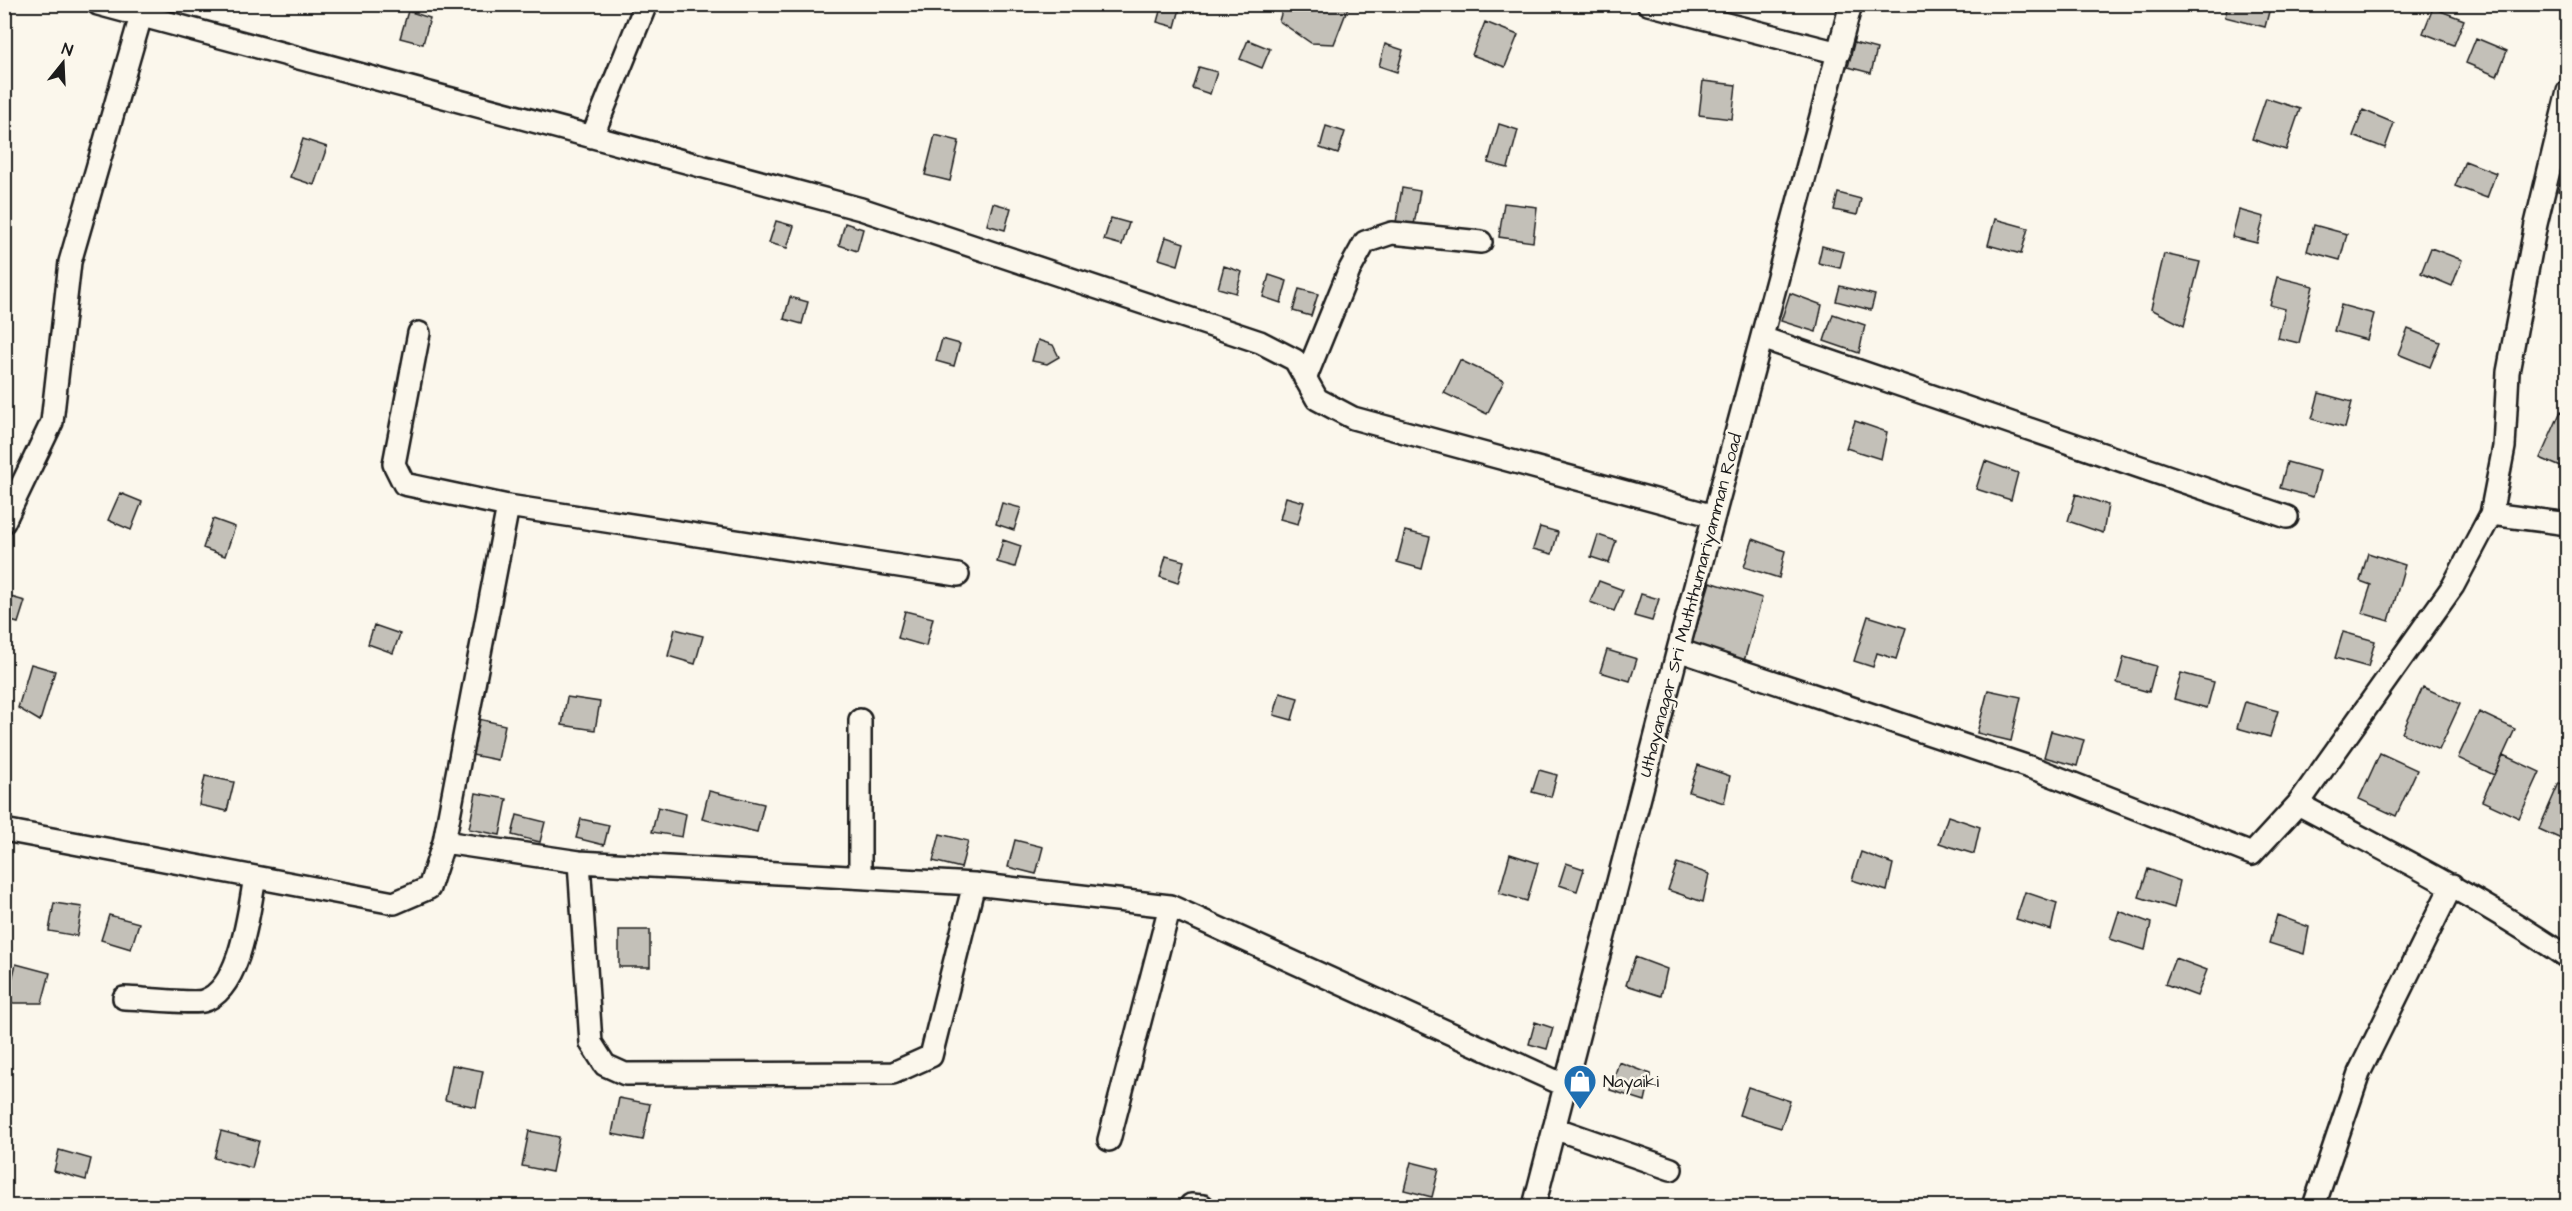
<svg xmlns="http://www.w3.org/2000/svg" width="2572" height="1211" viewBox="0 0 2572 1211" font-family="'Architects Daughter',sans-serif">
  <rect width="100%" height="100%" fill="#fbf7ec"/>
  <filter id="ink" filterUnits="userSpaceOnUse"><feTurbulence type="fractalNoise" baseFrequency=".0167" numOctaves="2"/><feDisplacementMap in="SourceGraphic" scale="12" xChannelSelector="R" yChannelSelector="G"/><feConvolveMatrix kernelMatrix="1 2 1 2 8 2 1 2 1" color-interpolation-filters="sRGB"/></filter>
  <g filter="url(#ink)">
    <path fill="#c3c0b8" stroke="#1c1c1c" stroke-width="1.5" d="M1162,4L1181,5L1175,27L1157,22Z
      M1284,4H1347L1349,5L1334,44L1311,43L1279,21Z
      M2228,4H2271L2265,27L2225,17Z
      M2433,8L2464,20L2454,45L2423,33Z
      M408,11L430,18L423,44L400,38Z
      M1485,22L1518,35L1505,67L1472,55Z
      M2476,38L2507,51L2497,76L2466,63Z
      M1248,40L1270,49L1262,68L1240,59Z
      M1854,43L1877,49L1871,73L1848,67Z
      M1385,44L1403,50L1397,72L1379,66Z
      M1199,67L1217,72L1210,94L1192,88Z
      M1703,81L1736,85L1732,119L1699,115Z
      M2266,98L2300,109L2286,150L2252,139Z
      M2363,110L2394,123L2385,148L2353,136Z
      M1499,124L1518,130L1508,168L1488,163Z
      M1326,126L1345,132L1338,154L1320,148Z
      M935,135L959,141L950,181L925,175Z
      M303,139L327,147L314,185L290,177Z
      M2568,156V194L2558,191Z
      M2465,161L2496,173L2487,198L2455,186Z
      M1402,188L1420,191L1414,225L1396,222Z
      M1838,193L1861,199L1857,215L1834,210Z
      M993,203L1011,208L1005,230L987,225Z
      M1504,203L1537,207L1533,242L1499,237Z
      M2239,210L2264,217L2257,243L2232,237Z
      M1111,218L1129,223L1122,245L1104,240Z
      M1995,219L2028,228L2021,254L1988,245Z
      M776,221L794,226L787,248L769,243Z
      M845,223L863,229L857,251L839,245Z
      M2314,225L2347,234L2340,260L2307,251Z
      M1166,237L1184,243L1178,265L1159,259Z
      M1822,246L1844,252L1840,268L1818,263Z
      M2431,248L2462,260L2452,286L2421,273Z
      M2164,254L2200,262L2184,326L2151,309Z
      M1224,266L1242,272L1236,293L1218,288Z
      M1269,275L1287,281L1281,303L1263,297Z
      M2277,277L2313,286L2299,343L2278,338L2285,309L2270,305Z
      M1840,286L1875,295L1871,310L1836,301Z
      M1299,289L1318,294L1311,316L1293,311Z
      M1790,293L1822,305L1816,332L1781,321Z
      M790,297L808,302L802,324L784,319Z
      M2341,305L2374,314L2367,340L2334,331Z
      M1833,314L1865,325L1859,353L1824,341Z
      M2408,329L2440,342L2430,367L2398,354Z
      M942,339L960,344L954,366L936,361Z
      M1038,340L1053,345L1059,357L1047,364L1032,361Z
      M1460,360L1504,381L1487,414L1444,393Z
      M2319,393L2352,402L2345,428L2312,419Z
      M2561,411L2568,414V470L2540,458Z
      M1855,421L1887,432L1881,459L1846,448Z
      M1985,461L2018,473L2011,500L1976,489Z
      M2287,462L2320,471L2313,497L2280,488Z
      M120,493L142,502L131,530L108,520Z
      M2076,494L2108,505L2103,533L2068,521Z
      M1286,497L1304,502L1298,524L1280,519Z
      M1002,503L1021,508L1014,530L996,524Z
      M213,519L235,527L225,556L203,548Z
      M1540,527L1558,532L1552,554L1533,549Z
      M1405,531L1430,537L1422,569L1397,562Z
      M1598,535L1616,541L1609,563L1591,557Z
      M1753,539L1785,551L1779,578L1744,567Z
      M1003,540L1021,546L1015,567L997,562Z
      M2368,553L2405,565L2389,621L2362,613L2371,585L2360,581Z
      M1166,556L1184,561L1178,583L1160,577Z
      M1599,581L1623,590L1614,611L1590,602Z
      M1710,582L1762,598L1744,661L1691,646Z
      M1641,594L1659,599L1652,621L1634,616Z
      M4,595L25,601L18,623L4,619Z
      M905,611L933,618L926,646L898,638Z
      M1868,616L1906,628L1896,659L1877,653L1873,667L1854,661Z
      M374,625L400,634L393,653L368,644Z
      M675,629L703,636L695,664L668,656Z
      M2343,632L2375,641L2368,667L2335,658Z
      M1607,650L1637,659L1630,681L1600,672Z
      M2124,657L2156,666L2149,692L2117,683Z
      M31,664L55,671L40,721L18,708Z
      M2181,673L2214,682L2207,708L2174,699Z
      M2423,687L2460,704L2439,750L2402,733Z
      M1988,690L2021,697L2011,741L1977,733Z
      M1280,693L1298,698L1292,720L1274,715Z
      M567,697L600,702L595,730L562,725Z
      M2245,702L2278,711L2270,737L2237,728Z
      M2479,712L2515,729L2494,775L2458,758Z
      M474,718L505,725L498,760L467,754Z
      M2051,731L2084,740L2077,766L2044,757Z
      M2380,753L2417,770L2396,816L2359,799Z
      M2503,755L2540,772L2519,818L2482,801Z
      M1698,765L1730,776L1724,803L1689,792Z
      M1539,770L1557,775L1551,797L1532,792Z
      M205,776L234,782L227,811L199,805Z
      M2559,783L2568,787V842L2539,829Z
      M709,791L764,804L757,832L702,819Z
      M476,793L507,799L500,835L469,829Z
      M658,807L686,814L682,837L652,832Z
      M517,815L545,822L540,842L512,835Z
      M1948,816L1980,827L1974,854L1939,843Z
      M581,819L609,825L604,845L576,838Z
      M940,834L968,841L961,868L933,861Z
      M1015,840L1043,847L1036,874L1008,867Z
      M1861,852L1893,864L1887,891L1852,880Z
      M1510,854L1538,863L1527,901L1499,893Z
      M1566,863L1584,869L1577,891L1559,885Z
      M1677,863L1709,874L1703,902L1668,890Z
      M2148,869L2180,881L2174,908L2139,897Z
      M2025,892L2057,903L2051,930L2016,919Z
      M54,903L82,907L77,936L49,931Z
      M2119,911L2151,923L2145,950L2110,939Z
      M109,915L139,923L131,949L101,940Z
      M2277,915L2309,927L2304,954L2269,943Z
      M619,930H650V967H619Z
      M1635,957L1667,969L1661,996L1626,985Z
      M2175,958L2207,970L2197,996L2165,984Z
      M16,964L50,973L42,1003H6Z
      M1535,1022L1553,1028L1547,1049L1529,1044Z
      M1619,1062L1651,1074L1645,1101L1610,1090Z
      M452,1065L483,1071L476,1107L445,1100Z
      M1748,1087L1790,1101L1781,1128L1739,1115Z
      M619,1098L650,1104L643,1140L612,1134Z
      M221,1131L259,1141L252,1168L214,1158Z
      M529,1131L559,1137L552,1172L522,1166Z
      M59,1150L91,1159L86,1180L54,1171Z
      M1411,1162L1439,1169L1432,1197L1404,1190Z"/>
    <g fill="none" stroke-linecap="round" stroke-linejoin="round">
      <defs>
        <path id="minor" d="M98,4L861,209L1260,342L1295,360L1317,399L1353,418L1714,516
          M1648,4L1839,53
          M592,137L646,4
          M419,333L394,464L404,484L508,506L444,842
          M1762,338L2287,517
          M1305,379L1349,271L1365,242L1392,233L1481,242
          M508,506L958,575
          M2491,514L2568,524
          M4,522L52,422L70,262L141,16
          M1678,650L2041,771L2252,854L2298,804C2390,853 2482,899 2568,958
          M2298,804L2453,586L2491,514L2504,447L2508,372L2536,224L2568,91
          M4,830L394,903L429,888L444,842L579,862L974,884L1170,906L1564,1085
          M579,862L591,1043L605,1065L625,1074L893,1073L931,1056L974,884
          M860,877V720
          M124,998C138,998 193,1004 203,1001C241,990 249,910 255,877
          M1554,1128L1671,1169
          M1109,1140L1170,906
          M1191,1205L1203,1206
          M1534,1206L1678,650L1851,4
          M2314,1206L2359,1073L2452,885"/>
      </defs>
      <use href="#minor" stroke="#1c1c1c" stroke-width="26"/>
      <use href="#minor" stroke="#fbf7ec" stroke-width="21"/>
    </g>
  </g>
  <defs>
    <symbol id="shop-pin" viewBox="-11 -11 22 30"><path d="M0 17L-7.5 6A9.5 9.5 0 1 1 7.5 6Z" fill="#1f6fb2" stroke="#fbf7ec"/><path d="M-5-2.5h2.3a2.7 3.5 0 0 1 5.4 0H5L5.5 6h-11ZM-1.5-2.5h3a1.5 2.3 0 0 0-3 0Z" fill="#fff"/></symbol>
  </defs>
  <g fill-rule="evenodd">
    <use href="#shop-pin" x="1561" y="1062" width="38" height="52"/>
  </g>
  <g text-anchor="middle" stroke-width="5" stroke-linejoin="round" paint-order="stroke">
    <g font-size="18" fill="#1c1c1c" stroke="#fbf7ec">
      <text transform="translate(1690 605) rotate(-75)" y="6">Uthayanagar Sri Muththumariyamman Road</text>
    </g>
    <g font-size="18" fill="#1c1c1c" stroke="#fbf7ec" text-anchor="start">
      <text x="1603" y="1087">Nayaiki</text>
    </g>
  </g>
  <rect width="2572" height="1211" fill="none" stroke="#fbf7ec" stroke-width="24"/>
  <rect x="12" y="12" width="2548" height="1187" fill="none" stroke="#1c1c1c" stroke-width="2" filter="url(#ink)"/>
  <g transform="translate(63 63) rotate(18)" stroke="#fbf7ec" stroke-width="4.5" paint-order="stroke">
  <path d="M0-4.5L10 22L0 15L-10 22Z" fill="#1c1c1c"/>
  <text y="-9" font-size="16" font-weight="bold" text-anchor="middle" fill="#1c1c1c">N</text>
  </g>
</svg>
